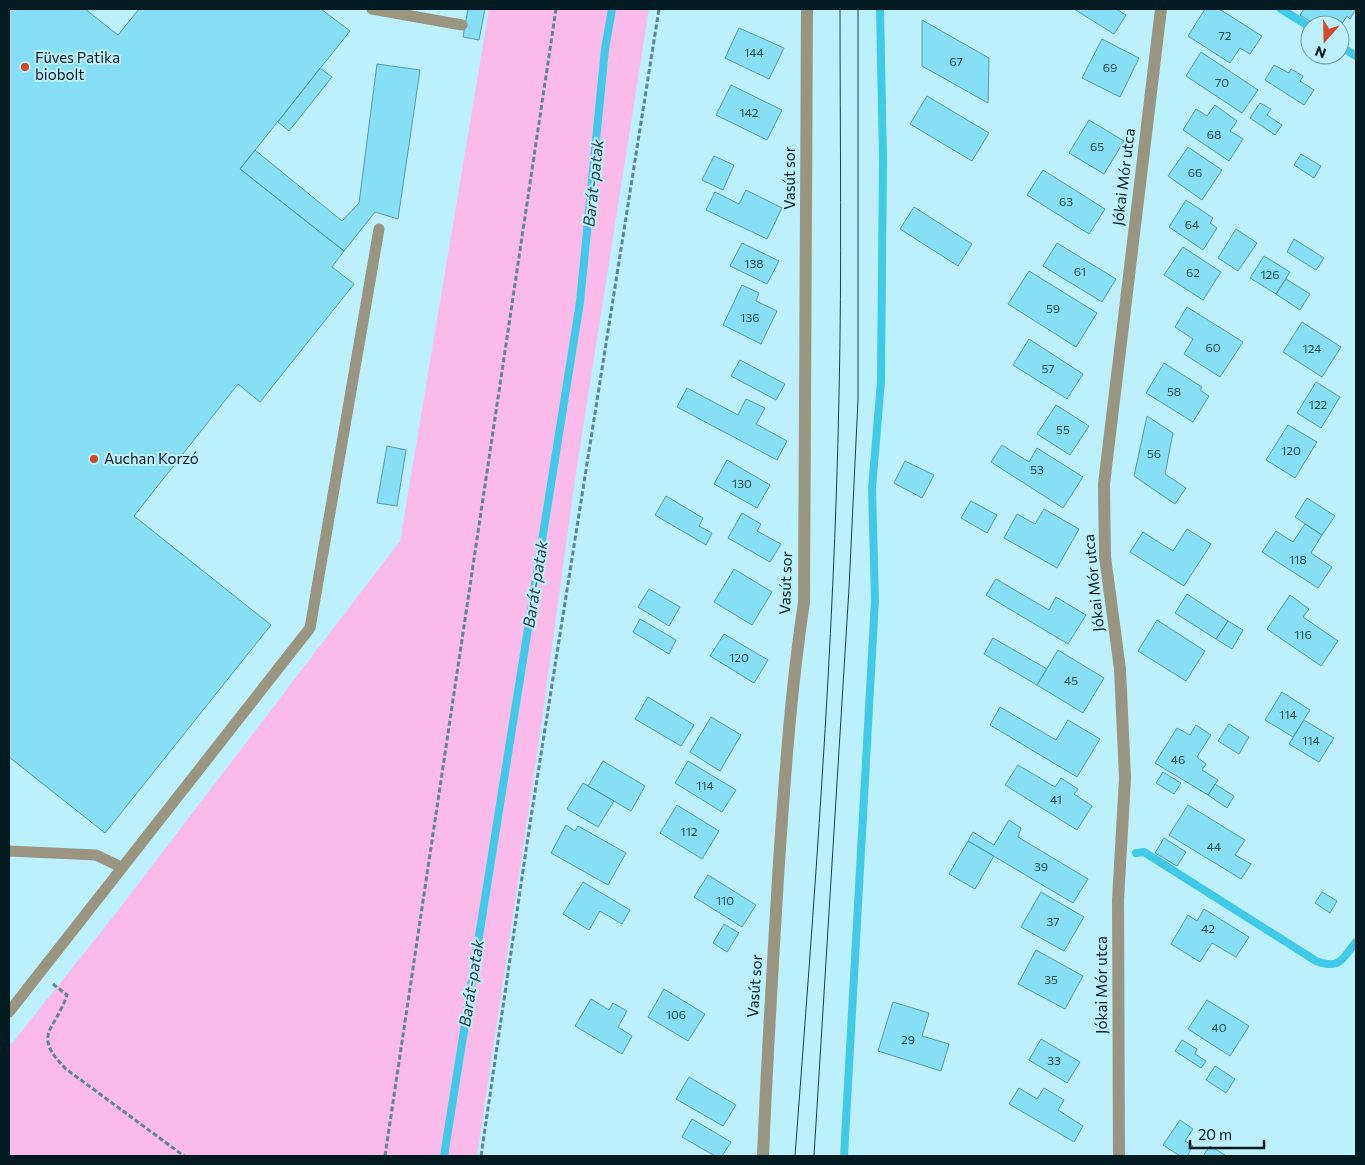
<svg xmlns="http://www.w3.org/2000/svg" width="1365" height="1165" viewBox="0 0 1365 1165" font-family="Commissioner,sans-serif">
  <rect width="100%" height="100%" fill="#bdf0fd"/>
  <path fill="#fabbeb" d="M489,9H649L576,472L542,720L477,1156H9V1047L113,917L400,541Z"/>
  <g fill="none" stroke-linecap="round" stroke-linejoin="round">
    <path stroke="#41cae7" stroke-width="8" d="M1281,9L1310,27
      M1340,46L1356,56
      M1136,853L1144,852L1316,961C1340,970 1342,959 1356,942
      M444,1156L580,302L605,49L612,9
      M844,1156L875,600L872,488L881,382L883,159L880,9"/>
  </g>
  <path fill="#86dff5" stroke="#5a99a8" d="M9,9H85L118,35L139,9H321L350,31L240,169L344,251L332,267L354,284L260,402L238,384L134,516L271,625L105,833L9,757Z
    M468,9H485L479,40L463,37Z
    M1074,9H1116L1126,15L1114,34Z
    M1205,9H1219L1262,36L1250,54L1240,48L1230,63L1188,36Z
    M1304,9H1356L1350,19L1347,16L1340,27V25H1316L1300,15Z
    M922,20L989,58L988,103L922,66Z
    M739,28L784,48L769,79L725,58Z
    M1102,39L1139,58L1120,97L1082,78Z
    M1201,52L1258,90L1242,113L1186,76Z
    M377,64L420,70L398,219L375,212L344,251L240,169L255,150L342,221L359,203Z
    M1274,65L1289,73L1291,69L1303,76L1300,81L1314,90L1304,105L1265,80Z
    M320,68L332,77L289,131L278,122Z
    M731,85L782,110L767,140L716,115Z
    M927,96L989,133L972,161L910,124Z
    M1260,103L1271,109L1267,115L1282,125L1275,135L1250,118Z
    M1215,105L1237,121L1230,131L1243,139L1229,161L1183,130L1196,109L1207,116Z
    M1089,120L1124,141L1104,174L1069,153Z
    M1188,147L1222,170L1202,200L1168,176Z
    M1301,154L1321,166L1314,178L1294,165Z
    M714,156L734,165L723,190L702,180Z
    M1043,170L1105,209L1089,234L1027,195Z
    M746,190L782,208L767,239L706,210L715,192L739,204Z
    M1186,200L1213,218L1210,223L1217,228L1203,250L1169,227Z
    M914,207L972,244L958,266L900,229Z
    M1236,229L1257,243L1238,271L1218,258Z
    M1294,239L1324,258L1316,270L1287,252Z
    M742,243L779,261L767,284L730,266Z
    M1057,243L1116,279L1102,302L1043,266Z
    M1183,247L1221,272L1203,300L1164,275Z
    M1264,256L1290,272L1276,294L1250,278Z
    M1029,271L1097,313L1076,347L1008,304Z
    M1286,279L1310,294L1300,310L1276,294Z
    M742,285L759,293L756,301L777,311L761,344L723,325Z
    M1187,307L1243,342L1220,377L1184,354L1193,339L1175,327Z
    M1302,322L1341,347L1322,377L1283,352Z
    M1029,339L1083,374L1067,399L1013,365Z
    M740,360L785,384L776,400L731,376Z
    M1164,363L1202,387L1200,390L1209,396L1193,422L1146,393Z
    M1316,382L1340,397L1321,428L1297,413Z
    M687,388L738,415L746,399L765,408L756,424L787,441L777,460L677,407Z
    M1056,405L1089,426L1070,455L1037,434Z
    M1147,416L1173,433L1165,474L1186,488L1175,504L1134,476Z
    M1288,425L1317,442L1295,478L1266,460Z
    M1002,445L1029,462L1037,448L1083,477L1063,508L991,462Z
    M387,446L406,450L397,506L377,503Z
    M727,460L770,485L757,508L714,484Z
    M905,461L934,475L922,498L894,483Z
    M666,496L703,518L699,526L712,533L706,545L655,515Z
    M1307,498L1335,516L1322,535L1295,517Z
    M971,501L997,515L987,533L961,518Z
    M1044,509L1079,529L1057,568L1004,538L1017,514L1035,524Z
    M742,513L761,524L757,531L781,544L770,562L728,538Z
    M1305,524L1322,535L1311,553L1332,567L1318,588L1262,552L1276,531L1293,542Z
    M1187,529L1211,544L1184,586L1130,552L1143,532L1173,551Z
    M734,569L772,592L752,625L714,602Z
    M996,579L1049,610L1056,597L1086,615L1068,644L986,595Z
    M649,589L680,607L669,626L638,607Z
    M1187,594L1228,621L1216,639L1175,613Z
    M1290,595L1309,609L1303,617L1338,641L1321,666L1267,629Z
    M640,619L676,640L669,654L633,632Z
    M1157,620L1205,651L1186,681L1138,651Z
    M1228,621L1243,630L1232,649L1216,639Z
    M724,634L768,660L754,683L710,656Z
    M993,638L1047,669L1037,685L984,654Z
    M1058,650L1104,678L1083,713L1037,685Z
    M1282,692L1310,710L1293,737L1265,720Z
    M648,697L694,725L681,746L635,719Z
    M1000,707L1056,740L1068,720L1100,739L1077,777L990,725Z
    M711,717L741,735L720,771L690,752Z
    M1304,720L1334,738L1319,762L1289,744Z
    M1229,724L1249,737L1239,754L1218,741Z
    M1196,725L1211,735L1197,757L1206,764L1202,770L1218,780L1208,795L1155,763L1177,728L1190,735Z
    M603,761L645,786L631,811L588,786Z
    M688,761L736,790L722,812L675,783Z
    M1018,765L1055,787L1061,778L1078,789L1074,794L1092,806L1077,830L1005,785Z
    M1163,772L1181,783L1174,794L1156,783Z
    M583,783L614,801L598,827L567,809Z
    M1215,784L1234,796L1227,808L1208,795Z
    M677,805L719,831L702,859L660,833Z
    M1188,805L1245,840L1235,855L1251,864L1241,879L1169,835Z
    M1009,820L1021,828L1018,837L1088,879L1073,903L968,841L973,832L994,845Z
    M566,825L575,831L578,826L626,853L608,885L551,853Z
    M1164,838L1186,852L1177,866L1155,853Z
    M968,841L994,856L975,889L949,874Z
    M708,875L756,905L742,927L694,897Z
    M583,882L630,910L622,924L600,911L589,930L563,914Z
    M1041,892L1084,917L1064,951L1021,927Z
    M1322,892L1337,901L1330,913L1315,903Z
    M1204,909L1249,937L1236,957L1212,943L1200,962L1171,944L1188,915L1197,921Z
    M724,924L739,933L727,952L713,943Z
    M1036,950L1083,976L1065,1009L1018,984Z
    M664,989L705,1014L688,1041L648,1017Z
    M591,999L609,1010L613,1003L627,1011L618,1027L632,1036L622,1054L575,1026Z
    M1207,1000L1249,1026L1230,1056L1188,1029Z
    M893,1002L929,1013L922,1036L949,1044L941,1071L878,1051Z
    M1041,1039L1080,1062L1067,1083L1029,1060Z
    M1182,1040L1197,1049L1195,1054L1206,1061L1201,1068L1175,1051Z
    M1215,1066L1235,1079L1226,1093L1206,1080Z
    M689,1077L736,1105L723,1126L676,1099Z
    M1019,1088L1037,1099L1044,1088L1064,1100L1058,1110L1083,1126L1074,1142L1009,1104Z
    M692,1119L731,1142L722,1156H715L682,1137Z
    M1180,1120L1193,1129L1185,1141L1193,1146L1187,1156H1180L1163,1145Z
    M1210,1146L1225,1155V1156H1203Z"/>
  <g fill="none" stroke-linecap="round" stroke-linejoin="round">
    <path stroke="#608690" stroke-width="3" stroke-dasharray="5 2.5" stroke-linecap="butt" d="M53,984L67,995C55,1031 31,1034 66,1069L184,1156
      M385,1156L556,9
      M481,1156L529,830L659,9"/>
    <path stroke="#9a9580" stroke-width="11" d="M372,9L462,25
      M9,851L96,855L121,867
      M9,1012L310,628L379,229"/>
    <path stroke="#9a9580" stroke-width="12" d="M763,1156C767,1058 773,960 779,862C785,775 791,688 804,602L807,9
      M1119,1156L1118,900L1125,778L1120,669L1105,557L1104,484L1161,9"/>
    <path stroke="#203e45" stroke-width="1" d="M795,1156C814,903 834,649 839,396C842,267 840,138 840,9
      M814,1156L849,588L858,400V9"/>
  </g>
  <g fill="#d34926" stroke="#bdf0fd" stroke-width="2">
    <circle cx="25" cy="67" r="5"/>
    <circle cx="94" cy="459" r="5"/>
  </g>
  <g text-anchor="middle" stroke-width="4" stroke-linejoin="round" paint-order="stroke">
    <g font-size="12" fill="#224c56">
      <text x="1225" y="40">72</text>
      <text x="754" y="57">144</text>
      <text x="956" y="66">67</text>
      <text x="1110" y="72">69</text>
      <text x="1222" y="87">70</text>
      <text x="749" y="117">142</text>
      <text x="1214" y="139">68</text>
      <text x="1097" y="151">65</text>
      <text x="1195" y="177">66</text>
      <text x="1066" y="206">63</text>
      <text x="1192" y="229">64</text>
      <text x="754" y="268">138</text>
      <text x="1080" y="276">61</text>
      <text x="1193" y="277">62</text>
      <text x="1270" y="279">126</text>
      <text x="1053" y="313">59</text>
      <text x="750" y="322">136</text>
      <text x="1213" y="352">60</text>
      <text x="1312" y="353">124</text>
      <text x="1048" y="373">57</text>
      <text x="1174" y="396">58</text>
      <text x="1318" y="409">122</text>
      <text x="1063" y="434">55</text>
      <text x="1291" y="455">120</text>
      <text x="1154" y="458">56</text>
      <text x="1037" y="474">53</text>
      <text x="742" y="488">130</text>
      <text x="1298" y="564">118</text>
      <text x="1303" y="639">116</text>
      <text x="739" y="662">120</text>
      <text x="1071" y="685">45</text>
      <text x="1288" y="719">114</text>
      <text x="1311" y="745">114</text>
      <text x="1178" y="764">46</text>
      <text x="705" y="790">114</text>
      <text x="1056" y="804">41</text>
      <text x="689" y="836">112</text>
      <text x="1214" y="851">44</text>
      <text x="1041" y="871">39</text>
      <text x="725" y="905">110</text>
      <text x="1053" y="926">37</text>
      <text x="1208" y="933">42</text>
      <text x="1051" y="984">35</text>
      <text x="676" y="1019">106</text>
      <text x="1219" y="1032">40</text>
      <text x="908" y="1044">29</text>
      <text x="1054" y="1065">33</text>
    </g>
    <g font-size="15" fill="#011b21" stroke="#bdf0fd" text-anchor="start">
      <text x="35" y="63">Füves Patika<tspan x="35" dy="17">biobolt</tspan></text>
      <text x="104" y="464">Auchan Korzó</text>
    </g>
    <g font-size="15" fill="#011b21" stroke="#bdf0fd">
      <text transform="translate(1124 177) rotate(-83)" y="5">Jókai Mór utca</text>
      <text transform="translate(790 178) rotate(-90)" y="5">Vasút sor</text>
      <text transform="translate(786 583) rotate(-88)" y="5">Vasút sor</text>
      <text transform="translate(1094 583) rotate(-96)" y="5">Jókai Mór utca</text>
      <text transform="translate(1102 985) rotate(-90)" y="5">Jókai Mór utca</text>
      <text transform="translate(755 986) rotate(-86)" y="5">Vasút sor</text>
    </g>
    <g font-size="16" font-style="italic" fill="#203d44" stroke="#bdf0fd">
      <text transform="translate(593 183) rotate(-84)" y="6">Barát-patak</text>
      <text transform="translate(535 584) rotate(-81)" y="6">Barát-patak</text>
      <text transform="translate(471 983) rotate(-81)" y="6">Barát-patak</text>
    </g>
  </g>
  <rect width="1365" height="1165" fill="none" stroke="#011b21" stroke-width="20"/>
  <g transform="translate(1325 40) rotate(200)"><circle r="24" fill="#bdf0fd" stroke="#729ba5"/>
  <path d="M0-4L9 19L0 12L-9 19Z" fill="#d34926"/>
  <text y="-8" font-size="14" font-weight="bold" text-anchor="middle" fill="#011b21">N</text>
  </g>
  <path d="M1190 1140v8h74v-8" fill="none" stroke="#011b21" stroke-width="2.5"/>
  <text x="1198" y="1140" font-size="15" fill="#011b21" stroke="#bdf0fd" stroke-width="4" paint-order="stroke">20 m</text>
</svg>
